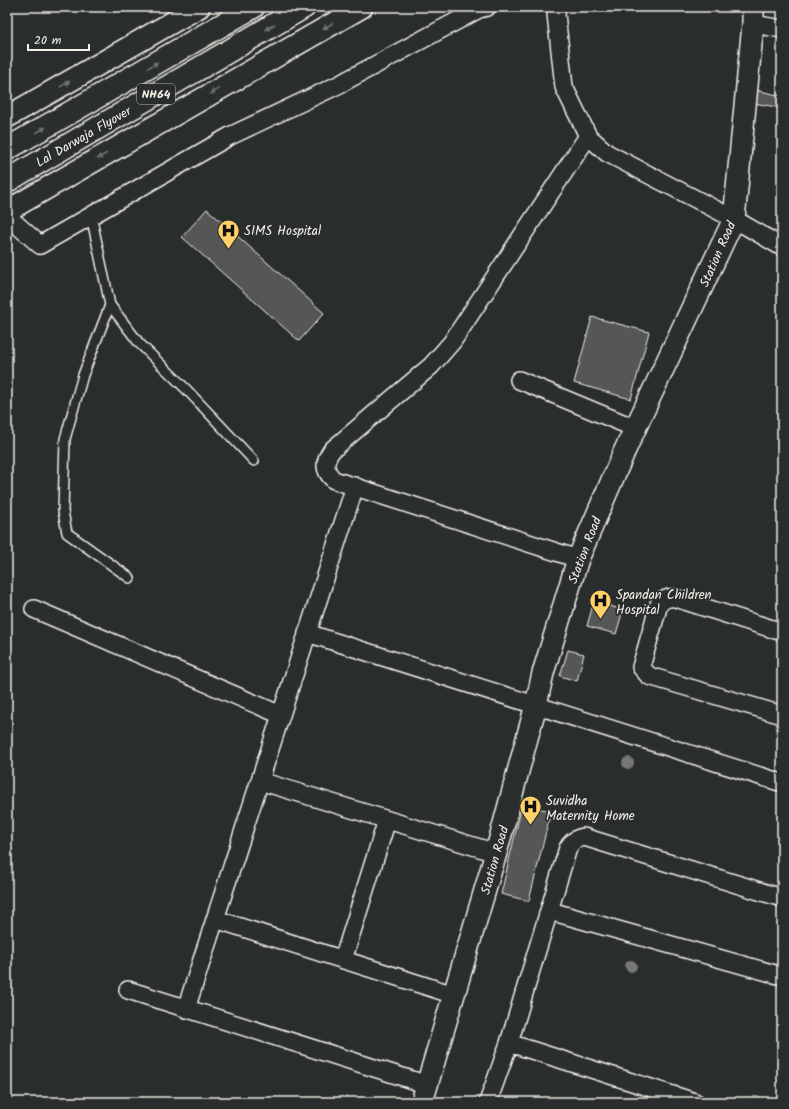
<svg xmlns="http://www.w3.org/2000/svg" width="789" height="1109" viewBox="0 0 789 1109" font-family="Kalam,sans-serif">
  <rect width="100%" height="100%" fill="#2a2d2e"/>
  <filter id="ink" filterUnits="userSpaceOnUse"><feTurbulence type="fractalNoise" baseFrequency=".025" numOctaves="2"/><feDisplacementMap in="SourceGraphic" scale="8" xChannelSelector="R" yChannelSelector="G"/><feConvolveMatrix kernelMatrix="1 2 1 2 8 2 1 2 1" color-interpolation-filters="sRGB"/></filter>
  <g filter="url(#ink)">
    <path fill="#555756" stroke="#f4f1e8" d="M751,89L782,96V108L748,102Z
      M207,209L324,313L299,341L182,237Z
      M592,317L649,332L631,399L574,383Z
      M594,601L623,610L616,634L587,626Z
      M568,650L584,654L577,681L560,676Z
      M522,805L551,811L529,901L501,894Z"/>
    <g fill="none" stroke-linecap="round" stroke-linejoin="round">
      <defs>
        <path id="service" d="M91,215L110,305L139,343L187,390L254,461
          M110,305L83,375L65,439L63,511L67,533L130,578"/>
        <path id="minor" d="M557,7L556,14L564,87L588,136L607,153L734,219L782,247
          M753,24L782,29
          M7,216L40,245L230,136L338,85L479,9L487,7
          M519,380L637,429
          M578,559L334,480C323,470 324,461 332,450L431,366L452,342L588,136
          M34,609L281,715
          M782,632L675,598C668,597 664,599 659,604L641,667L649,676L782,715
          M307,633L782,783
          M260,781L496,853
          M550,911L782,976
          M215,919L454,995
          M343,960L387,820
          M128,990L428,1085
          M186,1009L355,486
          M509,1043L695,1102
          M488,1102L509,1043L568,848C572,841 576,838 584,837L782,898"/>
        <path id="tertiary" d="M7,117L199,7
          M7,211L362,7
          M422,1102L496,853L536,705L543,673L578,559L625,450L734,219L753,24V7"/>
        <path id="trunk" d="M7,149L253,7
          M7,181L304,7"/>
      </defs>
      <use href="#service" stroke="#f4f1e8" stroke-width="12"/>
      <use href="#minor" stroke="#f4f1e8" stroke-width="20"/>
      <use href="#tertiary" stroke="#f4f1e8" stroke-width="24"/>
      <use href="#trunk" stroke="#f4f1e8" stroke-width="25"/>
      <use href="#service" stroke="#2a2d2e" stroke-width="9"/>
      <use href="#minor" stroke="#2a2d2e" stroke-width="17"/>
      <use href="#tertiary" stroke="#2a2d2e" stroke-width="21"/>
      <use href="#trunk" stroke="#2a2d2e" stroke-width="22"/>
    </g>
    <g fill="#777875">
      <circle cx="628" cy="763" r="6"/>
      <circle cx="631" cy="966" r="6"/>
    </g>
    <defs><path id="oneway-solid" d="M-6-.8H1V-3.2L6.5 0L1 3.2V.8H-6Z"/></defs>
    <g fill="#71726f">
      <use href="#oneway-solid" transform="translate(328 26) rotate(150)"/>
      <use href="#oneway-solid" transform="translate(270 27) rotate(150)"/>
      <use href="#oneway-solid" transform="translate(153 65) rotate(-30)"/>
      <use href="#oneway-solid" transform="translate(65 84) rotate(-30)"/>
      <use href="#oneway-solid" transform="translate(215 91) rotate(150)"/>
      <use href="#oneway-solid" transform="translate(41 130) rotate(-30)"/>
      <use href="#oneway-solid" transform="translate(102 156) rotate(150)"/>
    </g>
  </g>
  <defs>
    <symbol id="hospital-pin" viewBox="-11 -11 22 30"><path d="M0 17L-7.5 6A9.5 9.5 0 1 1 7.5 6Z" fill="#ffd166" stroke="#2a2d2e"/><path d="M-5-5h3v3.5h4V-5h3V5h-3V1.5h-4V5h-3Z" fill="#111"/></symbol>
  </defs>
  <g fill-rule="evenodd">
    <use href="#hospital-pin" x="216" y="218" width="25" height="34"/>
    <use href="#hospital-pin" x="588" y="588" width="25" height="34"/>
    <use href="#hospital-pin" x="518" y="794" width="25" height="34"/>
  </g>
  <g text-anchor="middle" stroke-width="3.5" stroke-linejoin="round" paint-order="stroke">
    <rect fill="#2a2d2e" stroke="#b7b6b0" stroke-width="1" x="137" y="84" width="38" height="20" rx="3"/>
    <g font-size="12" font-weight="bold" fill="#f4f1e8">
      <text x="156" y="98">NH64</text>
    </g>
    <g font-size="13" fill="#f4f1e8" stroke="#2a2d2e">
      <text transform="translate(83 136) rotate(-30)" y="5">Lal Darwaja Flyover</text>
      <text transform="translate(717 254) rotate(-66)" y="5">Station Road</text>
      <text transform="translate(584 550) rotate(-69)" y="5">Station Road</text>
      <text transform="translate(494 860) rotate(-74)" y="5">Station Road</text>
    </g>
    <g font-size="13" fill="#f4f1e8" stroke="#2a2d2e" text-anchor="start">
      <text x="244" y="235">SIMS Hospital</text>
      <text x="616" y="599">Spandan Children<tspan x="616" dy="15">Hospital</tspan></text>
      <text x="546" y="805">Suvidha<tspan x="546" dy="15">Maternity Home</tspan></text>
    </g>
  </g>
  <rect width="789" height="1109" fill="none" stroke="#2a2d2e" stroke-width="24"/>
  <rect x="12" y="12" width="765" height="1085" fill="none" stroke="#f4f1e8" stroke-width="1.5" filter="url(#ink)"/>
  <path d="M28 44v6h61v-6" fill="none" stroke="#f4f1e8" stroke-width="2"/>
  <text x="34" y="44" font-size="12" fill="#f4f1e8" stroke="#2a2d2e" stroke-width="3" paint-order="stroke">20 m</text>
</svg>
